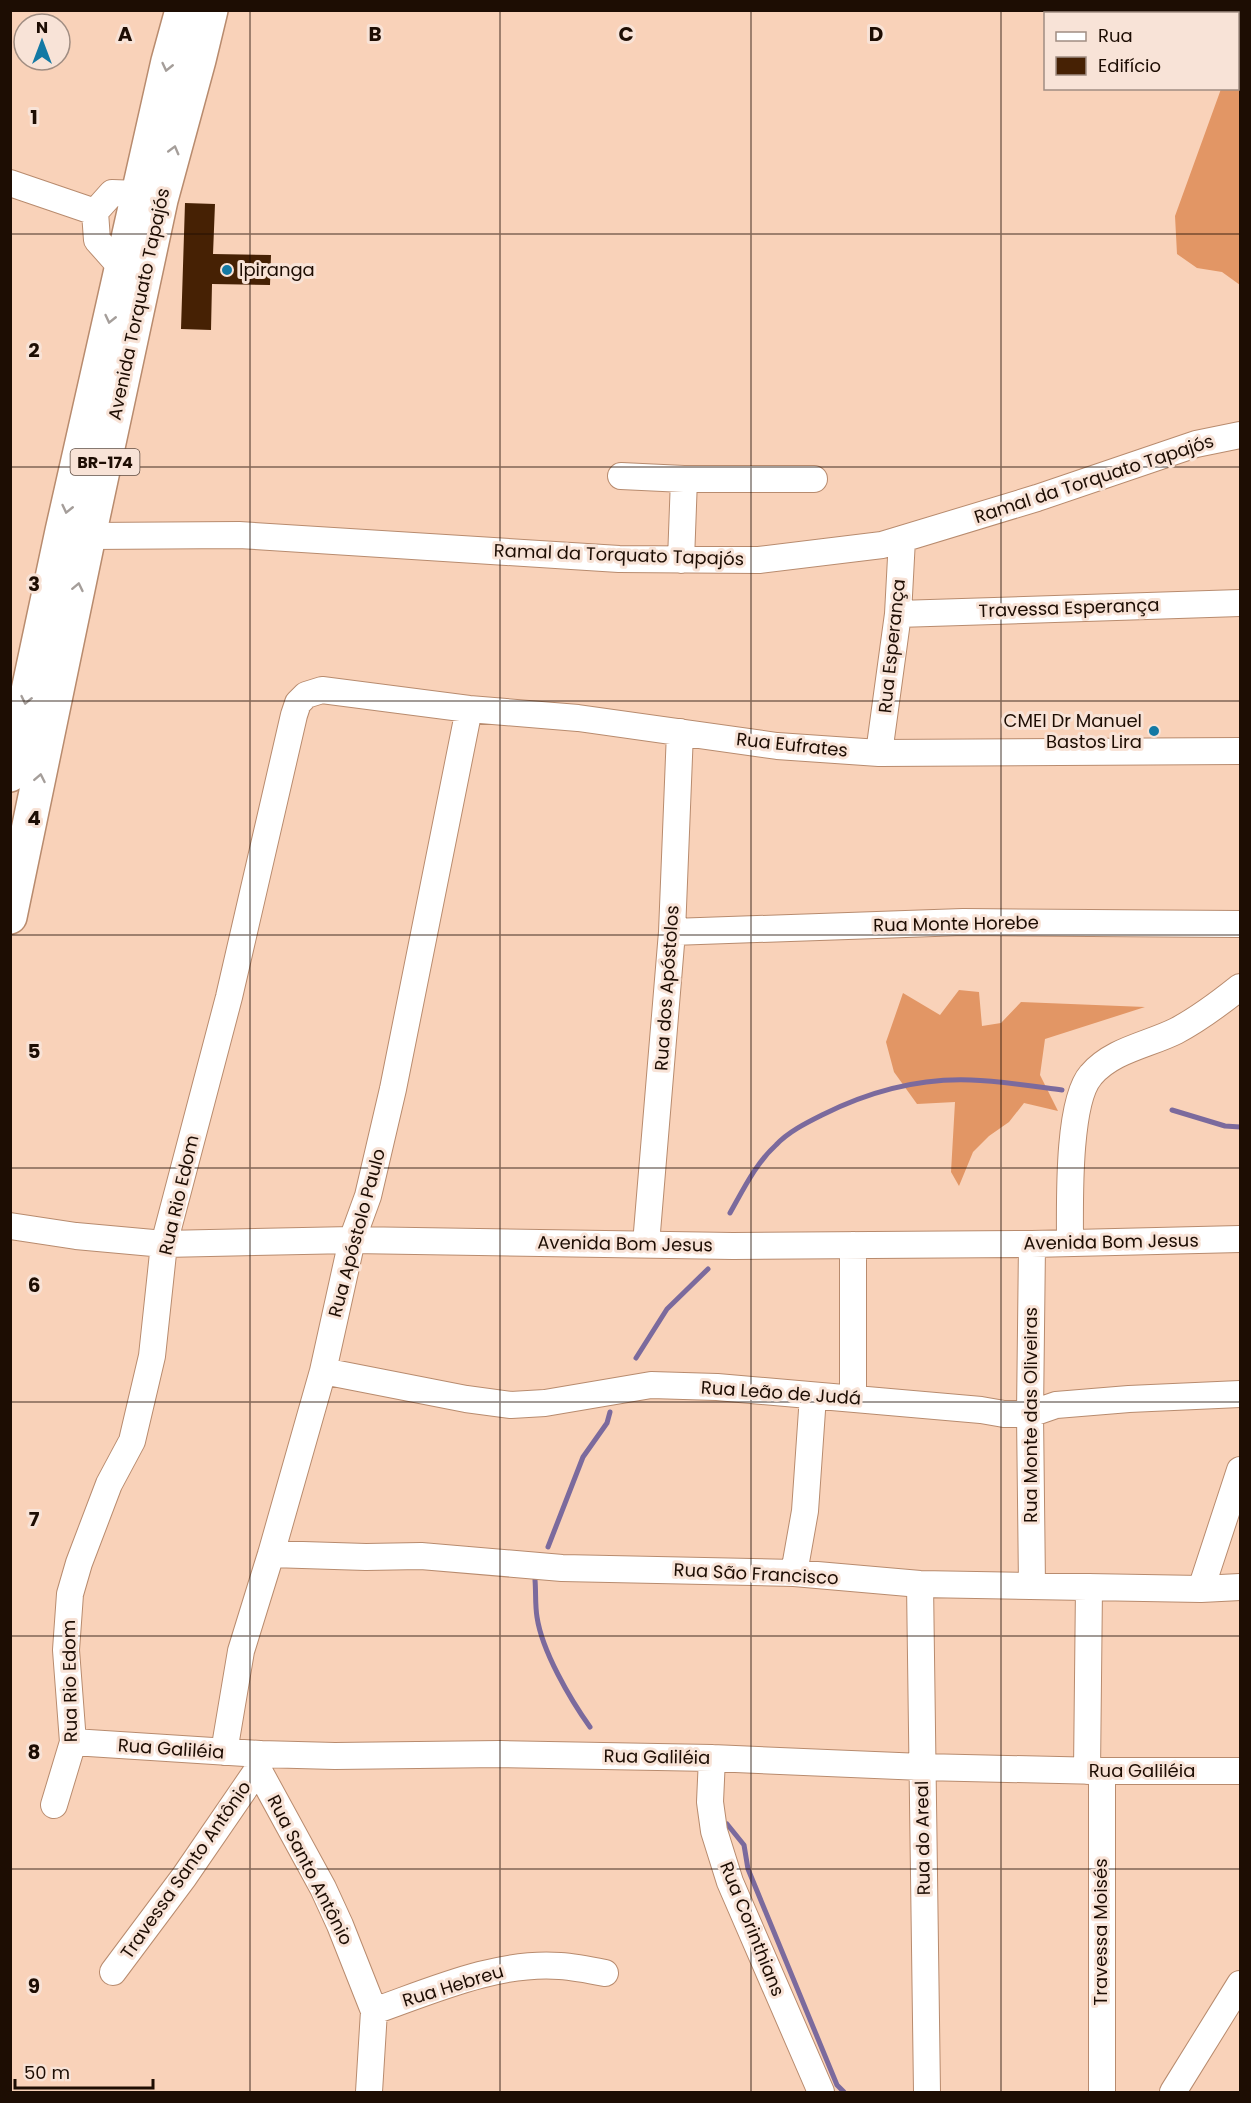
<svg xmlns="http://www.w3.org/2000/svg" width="1251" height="2103" viewBox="0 0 1251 2103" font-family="Poppins,sans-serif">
  <rect width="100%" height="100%" fill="#f9d2b9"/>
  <path fill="#e29665" d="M1240,36V285L1222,272L1197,268L1177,254L1175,216L1221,89L1238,88V44Z
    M959,990L979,992L982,1026L1001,1023L1021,1002L1145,1007L1045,1039L1040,1075L1058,1111L1024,1103L1009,1122L989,1136L973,1152L959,1186L951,1172L955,1102L917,1104L894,1072L886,1042L903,993L940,1015Z"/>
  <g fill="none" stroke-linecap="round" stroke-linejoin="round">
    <path stroke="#7b6a9d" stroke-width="5" d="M1172,1110L1225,1126L1240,1127
      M730,1213C743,1190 756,1163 776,1145C788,1132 806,1123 822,1115C868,1092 920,1078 971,1080C1001,1081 1032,1086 1062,1090
      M636,1358L667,1309L708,1269
      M548,1547L583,1457L607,1423L610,1412
      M535,1580C536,1592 535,1605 537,1617C542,1651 570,1699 590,1727
      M727,1824L744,1845L748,1869L837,2085L844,2092"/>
  </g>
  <path fill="#462104" d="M185,203L215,204L213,254L271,255L270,285L212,284L211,330L181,329Z"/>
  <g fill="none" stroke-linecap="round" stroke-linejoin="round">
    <defs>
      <path id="minor" d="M10,183L95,212
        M121,267L97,240L95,212L112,193L138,194
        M621,476L684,479H814
        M89,536L239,535L619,559L759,560L882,545L1037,498L1196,444L1240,435
        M681,560L684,479
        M898,614L1240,603
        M879,753L898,614L902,539
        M672,932L963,922L1240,924
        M10,1226L76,1236L164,1244L352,1240L733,1246L1032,1244L1240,1239
        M1070,1243C1070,1206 1067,1102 1091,1075C1112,1050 1148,1045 1176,1031C1199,1019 1220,1003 1240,987
        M646,1244L672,932L680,732
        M1032,1244L1030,1414L1032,1586
        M853,1245V1398
        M323,1371L466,1399L511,1405L545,1403L651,1385L717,1387L981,1410L1004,1414H1030L1056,1405L1129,1399L1240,1394
        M271,1554L366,1557L421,1556L562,1568L794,1573L920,1584L1201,1589L1240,1587
        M794,1573L805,1511L813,1396
        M920,1584L927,2092
        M1201,1589L1240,1470
        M73,1742L260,1754L335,1756L500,1754L712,1758L922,1767L1102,1771H1240
        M224,1752L241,1651L271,1554L323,1371L352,1240L368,1196L393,1089L469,709
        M260,1754L258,1769L323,1888L340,1925L374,2011L369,2092
        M712,1758L710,1802L714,1831L730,1882L821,2092
        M1087,1771L1089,1587
        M1102,1771V2092
        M54,1805L73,1742L66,1650L70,1594L79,1563L109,1484L132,1441L152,1356L164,1244L229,997L294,715L298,703L306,695L322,690L469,709L578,718L777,746L879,753L1240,751
        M113,1972L184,1877L258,1769
        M374,2011C431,1991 498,1961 560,1966C575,1967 590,1970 605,1973
        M1173,2092L1240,1984"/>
      <path id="highway" d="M10,775L62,531L168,61L182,10
        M10,917L89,536L161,200L199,60L211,10"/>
    </defs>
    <use href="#minor" stroke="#b88b6e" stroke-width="28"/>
    <use href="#highway" stroke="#b88b6e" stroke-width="36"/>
    <use href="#minor" stroke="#fff" stroke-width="26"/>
    <use href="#highway" stroke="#fff" stroke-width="33"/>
  </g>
  <defs><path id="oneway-chevron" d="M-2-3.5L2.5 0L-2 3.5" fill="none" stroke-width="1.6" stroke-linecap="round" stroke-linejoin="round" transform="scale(1.5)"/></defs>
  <g stroke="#a59e9a">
    <use href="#oneway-chevron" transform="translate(167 67) rotate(103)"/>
    <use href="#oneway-chevron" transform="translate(174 150) rotate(-75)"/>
    <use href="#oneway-chevron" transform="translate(110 319) rotate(103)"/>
    <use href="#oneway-chevron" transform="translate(67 509) rotate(103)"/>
    <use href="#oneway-chevron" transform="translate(78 587) rotate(-78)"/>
    <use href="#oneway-chevron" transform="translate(26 700) rotate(102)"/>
    <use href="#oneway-chevron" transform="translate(40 778) rotate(-79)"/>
  </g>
  <path fill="none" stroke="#1d0d03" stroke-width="1.5" stroke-opacity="0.55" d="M250,10V2092M500,10V2092M751,10V2092M1001,10V2092M10,234H1240M10,467H1240M10,701H1240M10,935H1240M10,1168H1240M10,1402H1240M10,1636H1240M10,1869H1240"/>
  <g fill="#1379a4" stroke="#f8e3d7" stroke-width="2">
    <circle cx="227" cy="270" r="6"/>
    <circle cx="1154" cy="731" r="6"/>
  </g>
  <g text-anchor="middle" stroke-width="6" stroke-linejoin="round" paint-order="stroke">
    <rect fill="#f8e3d7" stroke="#5f4d43" stroke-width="1.5" x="70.5" y="449" width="69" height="26" rx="4.5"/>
    <g font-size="16" font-weight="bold" fill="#1d0d03">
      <text x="105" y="468">BR-174</text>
    </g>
    <g font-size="18" fill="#1d0d03" stroke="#f8e3d7" text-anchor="start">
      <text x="239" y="276">Ipiranga</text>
      <text x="1142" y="727" text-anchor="end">CMEI Dr Manuel<tspan x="1142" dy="21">Bastos Lira</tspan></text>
    </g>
    <g font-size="18" fill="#1d0d03" stroke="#f8e3d7">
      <text transform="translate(139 304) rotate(-78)" y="6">Avenida Torquato Tapajós</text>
      <text transform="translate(1094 479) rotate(-18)" y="6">Ramal da Torquato Tapajós</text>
      <text transform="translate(619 555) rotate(2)" y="6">Ramal da Torquato Tapajós</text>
      <text transform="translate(1069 608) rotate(-2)" y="6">Travessa Esperança</text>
      <text transform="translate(892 646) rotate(-84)" y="6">Rua Esperança</text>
      <text transform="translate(792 745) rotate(6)" y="6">Rua Eufrates</text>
      <text transform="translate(956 924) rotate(-1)" y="6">Rua Monte Horebe</text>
      <text transform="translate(667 988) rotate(-86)" y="6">Rua dos Apóstolos</text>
      <text transform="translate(179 1195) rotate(-77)" y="6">Rua Rio Edom</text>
      <text transform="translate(357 1233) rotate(-75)" y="6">Rua Apóstolo Paulo</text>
      <text transform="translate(1111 1242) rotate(-1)" y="6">Avenida Bom Jesus</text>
      <text transform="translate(625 1244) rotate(1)" y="6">Avenida Bom Jesus</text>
      <text transform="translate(781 1393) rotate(4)" y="6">Rua Leão de Judá</text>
      <text transform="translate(1031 1415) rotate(-90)" y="6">Rua Monte das Oliveiras</text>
      <text transform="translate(756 1574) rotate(3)" y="6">Rua São Francisco</text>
      <text transform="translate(70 1681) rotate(-91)" y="6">Rua Rio Edom</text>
      <text transform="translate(171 1749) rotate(4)" y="6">Rua Galiléia</text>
      <text transform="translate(657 1757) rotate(1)" y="6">Rua Galiléia</text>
      <text x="1142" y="1777">Rua Galiléia</text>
      <text transform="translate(923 1838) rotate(-91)" y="6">Rua do Areal</text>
      <text transform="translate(186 1870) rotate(-55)" y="6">Travessa Santo Antônio</text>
      <text transform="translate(310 1870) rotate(63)" y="6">Rua Santo Antônio</text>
      <text transform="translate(752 1929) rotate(68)" y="6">Rua Corinthians</text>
      <text transform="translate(1101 1932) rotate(-90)" y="6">Travessa Moisés</text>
      <text transform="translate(453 1986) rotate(-17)" y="6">Rua Hebreu</text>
    </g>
  </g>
  <g font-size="20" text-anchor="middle" font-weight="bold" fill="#1d0d03" stroke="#f8e3d7" stroke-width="6" stroke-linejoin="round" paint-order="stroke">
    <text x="125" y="41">A</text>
    <text x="375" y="41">B</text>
    <text x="626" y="41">C</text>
    <text x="876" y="41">D</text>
    <text x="34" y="124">1</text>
    <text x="34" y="357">2</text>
    <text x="34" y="591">3</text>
    <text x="34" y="825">4</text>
    <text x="34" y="1058">5</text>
    <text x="34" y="1292">6</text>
    <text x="34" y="1526">7</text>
    <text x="34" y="1759">8</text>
    <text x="34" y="1993">9</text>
  </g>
  <rect width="1251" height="2103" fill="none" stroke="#1d0d03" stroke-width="24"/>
  <rect x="1044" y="12" width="195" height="78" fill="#f8e3d7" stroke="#a08d82" stroke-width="1.5"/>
  <rect x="1056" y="32" width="30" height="9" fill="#ffffff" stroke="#a08d82" stroke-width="1.5"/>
  <text x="1098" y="42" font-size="18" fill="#1d0d03">Rua</text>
  <rect x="1056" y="57" width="30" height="18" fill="#462104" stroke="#a08d82" stroke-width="1.5"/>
  <text x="1098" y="72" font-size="18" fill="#1d0d03">Edifício</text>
  <g transform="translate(42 42)"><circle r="28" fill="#f8e3d7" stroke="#a08d82" stroke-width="1.5"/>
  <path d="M0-4.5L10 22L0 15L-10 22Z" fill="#1379a4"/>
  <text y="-9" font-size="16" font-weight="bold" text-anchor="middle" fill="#1d0d03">N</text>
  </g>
  <path d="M15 2079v9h138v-9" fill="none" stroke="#1d0d03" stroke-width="3"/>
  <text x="24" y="2079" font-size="18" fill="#1d0d03" stroke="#f8e3d7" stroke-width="4.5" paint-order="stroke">50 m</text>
</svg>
